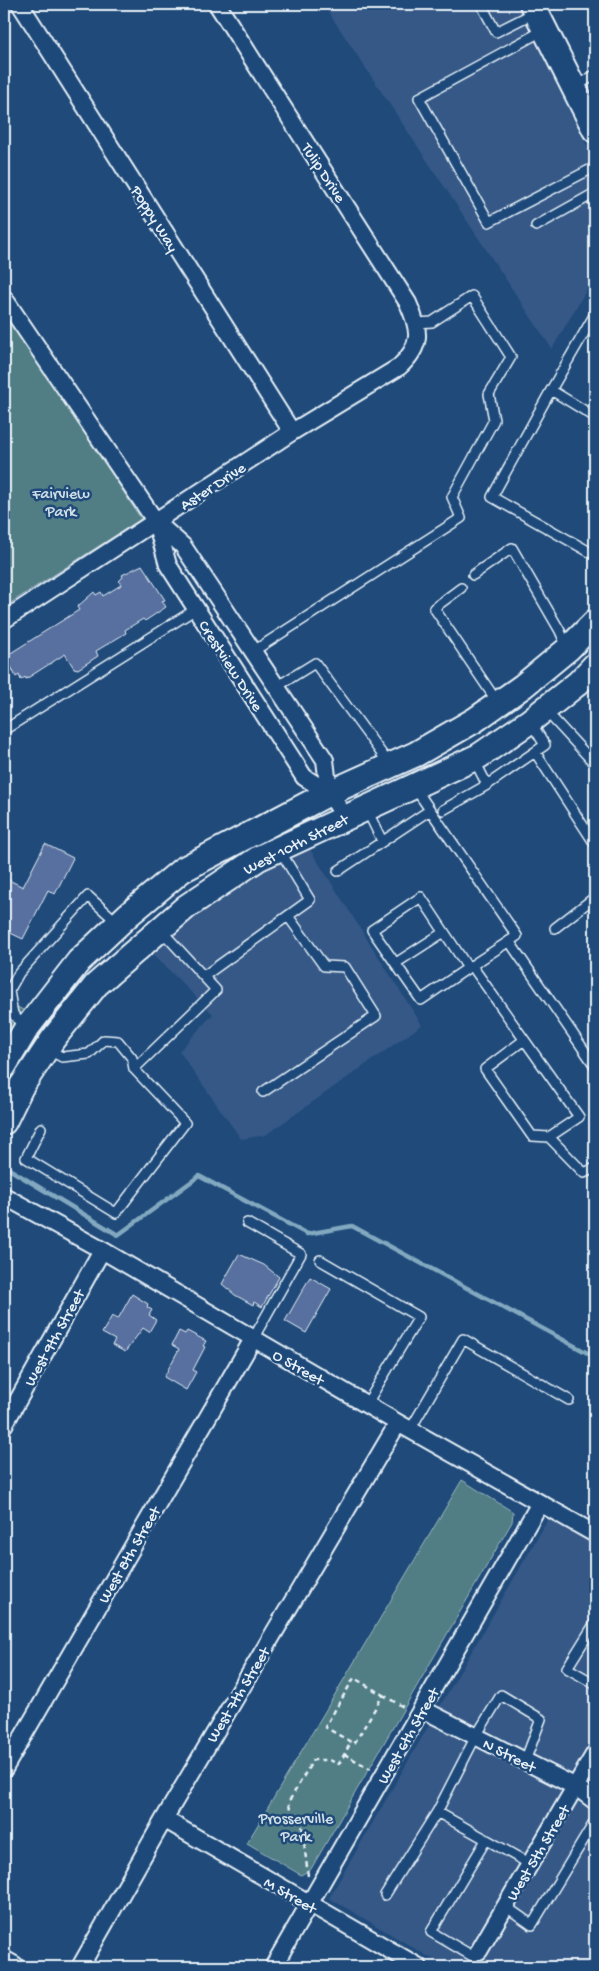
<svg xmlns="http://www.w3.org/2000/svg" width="599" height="1971" viewBox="0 0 599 1971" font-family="'Gochi Hand',sans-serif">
  <rect width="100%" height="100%" fill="#1f4a7a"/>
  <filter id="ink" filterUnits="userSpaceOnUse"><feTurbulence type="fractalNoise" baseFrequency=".02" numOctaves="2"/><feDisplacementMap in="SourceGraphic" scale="10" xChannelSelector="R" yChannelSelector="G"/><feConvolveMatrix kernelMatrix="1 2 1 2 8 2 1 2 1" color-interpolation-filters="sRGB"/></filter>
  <g filter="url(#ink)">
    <path fill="#345887" d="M323,4H516L595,162V275L552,349Z
      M306,843L422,1025L266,1135L241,1139L179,1051L213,1014L146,947L223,888Z
      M550,1516L595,1542V1967H446L329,1898Z"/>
    <path fill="#517d85" stroke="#9cb7be" d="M10,315L141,519L4,607V319Z
      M4,1000L25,1011L4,1045Z
      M462,1480L513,1512L512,1522L311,1869L301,1875L247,1843Z"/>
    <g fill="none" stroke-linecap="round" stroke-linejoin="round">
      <path stroke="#83a9c0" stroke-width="4.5" d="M4,1166L118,1235L199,1176L307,1234L352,1226L595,1357"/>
    </g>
    <path fill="#596f9f" stroke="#e8f1f8" d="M142,565L165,600L162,601L166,607L145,621L143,619L125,630L126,633L96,651L98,656L78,669L74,668L65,654L26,679L25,677L21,680L19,675L16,677L6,656L79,610L77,607L94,592L96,595L101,592L103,596L121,585L119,581L123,577L122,575Z
      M45,844L73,858L55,894L48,890L23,939L4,930V885L7,879L23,887Z
      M239,1254L264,1265L279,1277L262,1307L254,1302L253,1305L235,1295L222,1284Z
      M310,1277L331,1289L306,1333L285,1321Z
      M132,1294L148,1304L147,1307L152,1310L149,1315L156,1320L149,1332L143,1328L125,1352L112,1345L115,1340L102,1333L112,1316L118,1319Z
      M179,1331L185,1334L187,1331L206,1341L203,1346L205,1347L193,1370L196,1372L186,1390L164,1377L179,1349L172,1345Z"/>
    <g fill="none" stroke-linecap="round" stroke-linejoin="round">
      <defs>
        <path id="service" d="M481,4L496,32L536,12
          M544,30L419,98L489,222L595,167
          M574,87L595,75
          M536,226L595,193
          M595,314L551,390L595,417
          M551,390L492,497L595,555
          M473,575L512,548L560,631L567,647
          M461,588L434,608L498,703
          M252,652L461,518L452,497L494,420L489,394L511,357L472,296L432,322L417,323
          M276,687L315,663L390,765
          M545,710L595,764
          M4,730L196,609
          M535,752L595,844
          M487,785L545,745L530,721
          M415,788L517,936L468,968L421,897L372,930L421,1000L468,968
          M367,810L382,841
          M443,810L487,785L474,759
          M338,871L430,810
          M555,928L595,897
          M509,941L595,1066
          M396,963L444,932
          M472,966L579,1117L549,1137L584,1173L595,1168
          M204,976L310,900L279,849
          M25,1028L13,1014L9,991L19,973L88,896L118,923
          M524,1040L485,1069L532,1136L549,1137
          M47,1049L62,1057L89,1054L104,1040L118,1041L132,1058L134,1069
          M263,1092L376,1016L345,967L324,966L288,916
          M41,1128L26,1158L116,1213L185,1123L134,1069L216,990L161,930
          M247,1223L301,1254L253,1339
          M320,1260L419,1317L366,1405
          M410,1430L463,1339L569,1400
          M595,1623L567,1668L595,1684
          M525,1761L541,1719L501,1695L476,1736L437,1812L530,1864
          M385,1895L437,1812
          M505,1906L532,1925L595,1821
          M479,1951L474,1957L431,1932L486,1840"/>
        <path id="minor" d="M20,4L292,432
          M4,298L156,522L183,546L325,760L329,793
          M156,522L168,565L304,777L329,793L345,817
          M4,620L292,432L399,367C423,345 420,330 408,303L217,4
          M4,1196L102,1250L398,1423L595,1534
          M4,1425L102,1250
          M422,1709L576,1787L595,1801
          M4,1769L253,1339
          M164,1819L419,1967
          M479,1951L595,1753
          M80,1967L164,1819L398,1423
          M273,1967L540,1503"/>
        <path id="tertiary" d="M4,1962L13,1967"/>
        <path id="secondary" d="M532,4L595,130
          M4,1066L26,1029L79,961L128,915L182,870L329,793L416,754L475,720L523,686L568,649L595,622
          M4,1122L21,1087L53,1039L96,985L186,907L259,858L479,756L530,721L578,683L595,665"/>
      </defs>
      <use href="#service" stroke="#e8f1f8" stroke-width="12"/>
      <use href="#minor" stroke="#e8f1f8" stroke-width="20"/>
      <use href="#tertiary" stroke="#e8f1f8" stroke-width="25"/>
      <use href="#secondary" stroke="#e8f1f8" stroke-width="28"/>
      <path stroke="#e8f1f8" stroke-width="2.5" stroke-dasharray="5 4" stroke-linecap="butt" d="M383,1695L405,1708
        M344,1754L371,1769
        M308,1876L302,1825L293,1816L288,1803L313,1760H329L339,1764L351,1742L325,1727L354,1678L383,1695L354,1744L351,1742"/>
      <use href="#service" stroke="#1f4a7a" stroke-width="9"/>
      <use href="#minor" stroke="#1f4a7a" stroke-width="16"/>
      <use href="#tertiary" stroke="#1f4a7a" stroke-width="21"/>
      <use href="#secondary" stroke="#1f4a7a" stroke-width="24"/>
    </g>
  </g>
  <g text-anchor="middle" stroke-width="5" stroke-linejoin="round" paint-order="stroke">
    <g font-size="16" fill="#e8f1f8" stroke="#1f4a7a">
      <text transform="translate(325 172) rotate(57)" y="6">Tulip Drive</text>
      <text transform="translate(156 218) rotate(58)" y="6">Poppy Way</text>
      <text transform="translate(212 485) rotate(-33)" y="6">Aster Drive</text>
      <text transform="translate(232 665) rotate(57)" y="6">Crestview Drive</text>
      <text transform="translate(295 843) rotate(-27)" y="6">West 10th Street</text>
      <text transform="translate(53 1337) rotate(-61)" y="6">West 9th Street</text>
      <text transform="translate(299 1366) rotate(30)" y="6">O Street</text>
      <text transform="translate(128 1554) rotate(-60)" y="6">West 8th Street</text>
      <text transform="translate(237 1694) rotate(-59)" y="6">West 7th Street</text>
      <text transform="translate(407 1735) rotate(-60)" y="6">West 6th Street</text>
      <text transform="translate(510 1754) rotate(27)" y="6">N Street</text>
      <text transform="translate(537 1852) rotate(-59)" y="6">West 5th Street</text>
      <text transform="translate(291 1894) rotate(30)" y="6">M Street</text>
    </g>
    <g font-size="16" fill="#d1e0e7" stroke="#1f4a7a">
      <text x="61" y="498">Fairview<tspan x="61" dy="18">Park</tspan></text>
      <text x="296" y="1823">Prosserville<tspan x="296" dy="18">Park</tspan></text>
    </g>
  </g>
  <rect width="599" height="1971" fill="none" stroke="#1f4a7a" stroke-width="20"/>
  <rect x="10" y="10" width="579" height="1951" fill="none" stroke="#e8f1f8" stroke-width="2" filter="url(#ink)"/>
</svg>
